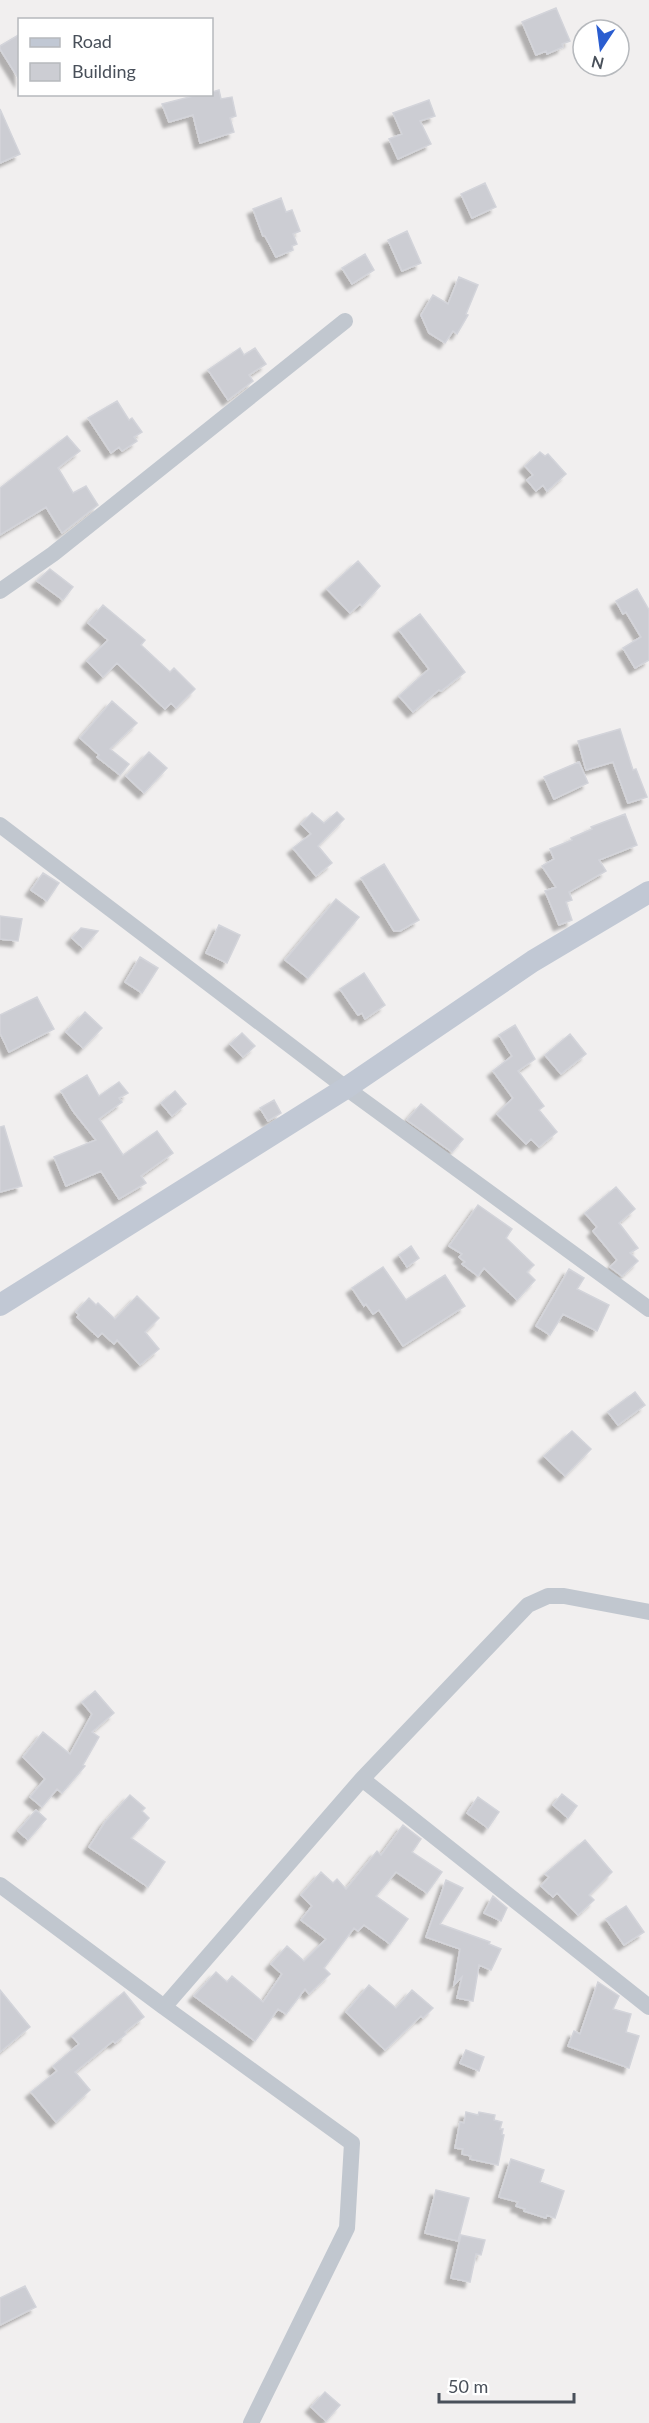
<svg xmlns="http://www.w3.org/2000/svg" width="649" height="2423" viewBox="0 0 649 2423" font-family="Lato,sans-serif">
  <defs>
    <filter id="shadow"><feDropShadow dx="-5.5" dy="5.5" stdDeviation="1.5" flood-color="#0004"/></filter>
  </defs>
  <rect width="100%" height="100%" fill="#f1efef"/>
  <path fill="#cccdd3" stroke="#d3d4da" stroke-width="1.5" filter="url(#shadow)" d="M556,8L570,41L562,44L563,47L547,54L546,51L536,55L522,22Z
    M20,34V81L0,49V46Z
    M219,90L221,99L232,97L236,116L230,118L234,132L200,143L193,115L169,122L162,104L201,94H212V92Z
    M429,100L435,116L420,121L431,144L398,159L389,139L402,134L393,113Z
    M0,109L20,154L0,163Z
    M485,183L496,207L472,218L461,194Z
    M281,198L286,212L292,210L300,231L293,234L297,244L292,246L293,250L276,257L265,236H263L253,209Z
    M407,231L421,263L402,271L388,240Z
    M365,254L374,270L352,284L342,268Z
    M459,277L478,285L466,314L468,315L457,334L453,331L445,343L429,333L421,315L433,295L448,304Z
    M240,348L244,355L255,348L266,364L249,375L253,381L228,400L208,370Z
    M117,401L129,420L132,418L142,432L134,437L137,441L122,451L119,447L111,453L88,418Z
    M67,436L80,451L58,468L73,493L86,486L98,505L62,533L46,507L0,535V488Z
    M540,452L545,456L548,454L566,474L547,491L543,485L536,491L527,480L533,475L525,466Z
    M358,561L380,586L362,606L360,604L350,613L327,589Z
    M50,569L73,587L63,600L37,581Z
    M637,589L649,610V660L635,668L623,648L641,637L626,612L623,614L616,601Z
    M103,605L145,640L141,645L170,672L174,668L195,689L176,708L171,703L165,709L117,663L103,677L87,661L108,640L88,623Z
    M420,614L465,672L441,691L439,690L413,712L399,696L429,669L399,630Z
    M112,701L137,723L110,749L129,764L120,775L97,757L99,755L80,738Z
    M620,729L633,770L636,769L647,797L628,803L613,762L586,770L578,741Z
    M149,752L167,768L144,793L126,776Z
    M579,762L588,783L554,799L544,777Z
    M337,812L344,819L318,846L332,863L316,876L293,848L311,834L301,824L312,813L324,823Z
    M625,814L637,845L599,860L606,871L569,892L572,900L566,902L572,920L559,925L545,891L556,887L542,866L554,859L550,849L572,840L571,838L592,829L591,827Z
    M384,864L419,920L400,931H394L361,878Z
    M43,873L59,883L47,901L31,890Z
    M336,899L359,917L308,978L285,960Z
    M0,916L22,919L18,941L0,939Z
    M219,925L240,935L227,963L206,953Z
    M81,928L98,931L83,948L72,938Z
    M140,957L158,968L142,993L125,982Z
    M364,973L385,1005L365,1019L362,1013L358,1015L340,989Z
    M37,997L54,1029L9,1052L0,1033V1015Z
    M85,1012L102,1028L83,1048L66,1032Z
    M515,1025L535,1059L518,1071L544,1106L539,1110L557,1132L539,1147L531,1139L526,1144L497,1114L513,1098L493,1071L512,1056L499,1035Z
    M242,1033L255,1046L243,1057L230,1044Z
    M570,1034L586,1054L561,1074L545,1055Z
    M87,1075L99,1096L119,1082L128,1093L119,1098L122,1102L99,1119L123,1155L157,1131L173,1153L141,1176L146,1183L119,1199L101,1171L66,1186L54,1157L96,1140L73,1111L61,1091Z
    M175,1091L186,1104L172,1116L161,1103Z
    M274,1100L281,1113L268,1121L260,1108Z
    M421,1104L463,1139L452,1152L407,1120Z
    M4,1126L22,1186L0,1192V1127Z
    M616,1187L635,1209L619,1223L638,1248L630,1253L638,1261L622,1276L610,1267L617,1260L593,1231L597,1227L585,1213Z
    M478,1205L512,1229L506,1238L534,1265L527,1272L535,1280L517,1300L484,1268L478,1276L462,1264L465,1262L459,1257L462,1254L449,1246Z
    M411,1246L419,1258L407,1267L399,1255Z
    M383,1267L406,1300L445,1275L465,1306L403,1346L379,1310L373,1314L366,1304L364,1306L352,1288Z
    M569,1269L584,1278L577,1289L609,1305L597,1331L563,1314L550,1335L536,1326Z
    M137,1296L159,1318L145,1332L159,1349L140,1365L117,1340L114,1344L102,1333L98,1337L77,1317L79,1315L76,1312L89,1298L96,1305L98,1303L115,1319Z
    M635,1392L645,1405L618,1425L608,1412Z
    M572,1431L591,1449L565,1476L544,1456Z
    M95,1691L114,1713L92,1732L99,1737L83,1765L85,1766L62,1793L57,1789L42,1807L30,1797L45,1779L23,1757L43,1732L70,1754L92,1714L82,1702Z
    M562,1794L577,1806L568,1818L553,1805Z
    M130,1795L145,1808L142,1811L149,1818L131,1838L165,1862L148,1887L89,1847L105,1822Z
    M478,1797L499,1812L488,1828L467,1813Z
    M36,1810L46,1819L28,1840L18,1831Z
    M403,1825L421,1839L412,1852L442,1872L427,1893L396,1872L376,1896L408,1919L390,1944L364,1925L358,1931L354,1928L324,1968L330,1974L309,1994L305,1989L286,2014L278,2009L255,2041L194,1996L216,1972L227,1982L232,1976L263,2002L282,1974L271,1964L287,1946L304,1961L326,1939L301,1920L312,1906L301,1895L321,1872L333,1883L337,1879L346,1889L377,1851L381,1855Z
    M585,1840L612,1872L589,1895L594,1900L578,1915L557,1893L553,1897L541,1886L549,1877L545,1874Z
    M446,1880L463,1888L440,1924L490,1942L489,1944L501,1949L491,1970L479,1965L473,2001L457,1998L462,1977L454,1985L460,1949L426,1937Z
    M493,1896L507,1908L501,1921L484,1913Z
    M626,1906L644,1932L624,1945L606,1919Z
    M598,1982L619,1996L613,2009L631,2014L626,2032L639,2036L629,2068L568,2046L574,2031L580,2034Z
    M369,1985L396,2008L412,1990L433,2008L423,2018L421,2016L385,2050L346,2012Z
    M0,1990L30,2027L0,2052Z
    M124,1992L144,2017L125,2032L126,2034L115,2043L113,2041L75,2072L90,2090L56,2122L31,2092L57,2071L53,2066L79,2044L72,2036Z
    M466,2050L484,2057L479,2071L460,2063Z
    M466,2112L478,2115L479,2112L495,2115L494,2120L502,2122L500,2129H503L502,2134L504,2135L498,2165L470,2159L471,2156L462,2154L463,2149L455,2148L460,2122L464,2123Z
    M511,2159L544,2170L540,2182L564,2191L555,2218L547,2215L546,2218L524,2211L525,2209L516,2206L518,2202L499,2197Z
    M436,2190L469,2198L458,2241L425,2233Z
    M461,2235L485,2240L481,2255L476,2254L470,2282L451,2278Z
    M25,2286L36,2307L0,2325V2298Z
    M325,2392L340,2405L326,2421L311,2407Z"/>
  <g fill="none" stroke-linecap="round" stroke-linejoin="round">
    <path stroke="#c1c7cf" stroke-width="16" d="M0,591L53,554L345,321
      M0,825L346,1088L649,1309
      M362,1779L649,2007
      M0,1885L164,2007L362,1779L528,1605L548,1596H564L649,1612
      M164,2007L352,2143L347,2228L251,2423"/>
    <path stroke="#c1c8d4" stroke-width="22" d="M0,1305L346,1088L533,961L649,892"/>
  </g>
  <rect x="18" y="18" width="195" height="78" fill="#ffffff" stroke="#b6b9bd" stroke-width="1.5"/>
  <rect x="30" y="38" width="30" height="9" fill="#c1c8d4" stroke="#b6b9bd" stroke-width="1.5"/>
  <text x="72" y="48" font-size="18" fill="#49505a">Road</text>
  <rect x="30" y="63" width="30" height="18" fill="#cccdd3" stroke="#b6b9bd" stroke-width="1.5"/>
  <text x="72" y="78" font-size="18" fill="#49505a">Building</text>
  <g transform="translate(601 48) rotate(193)"><circle r="28" fill="#ffffff" stroke="#b6b9bd" stroke-width="1.5"/>
  <path d="M0-4.5L10 22L0 15L-10 22Z" fill="#2a5dd0"/>
  <text y="-9" font-size="16" font-weight="bold" text-anchor="middle" fill="#49505a">N</text>
  </g>
  <path d="M439 2393v9h135v-9" fill="none" stroke="#49505a" stroke-width="3"/>
  <text x="448" y="2393" font-size="18" fill="#49505a" stroke="#ffffff" stroke-width="4.5" paint-order="stroke">50 m</text>
</svg>
